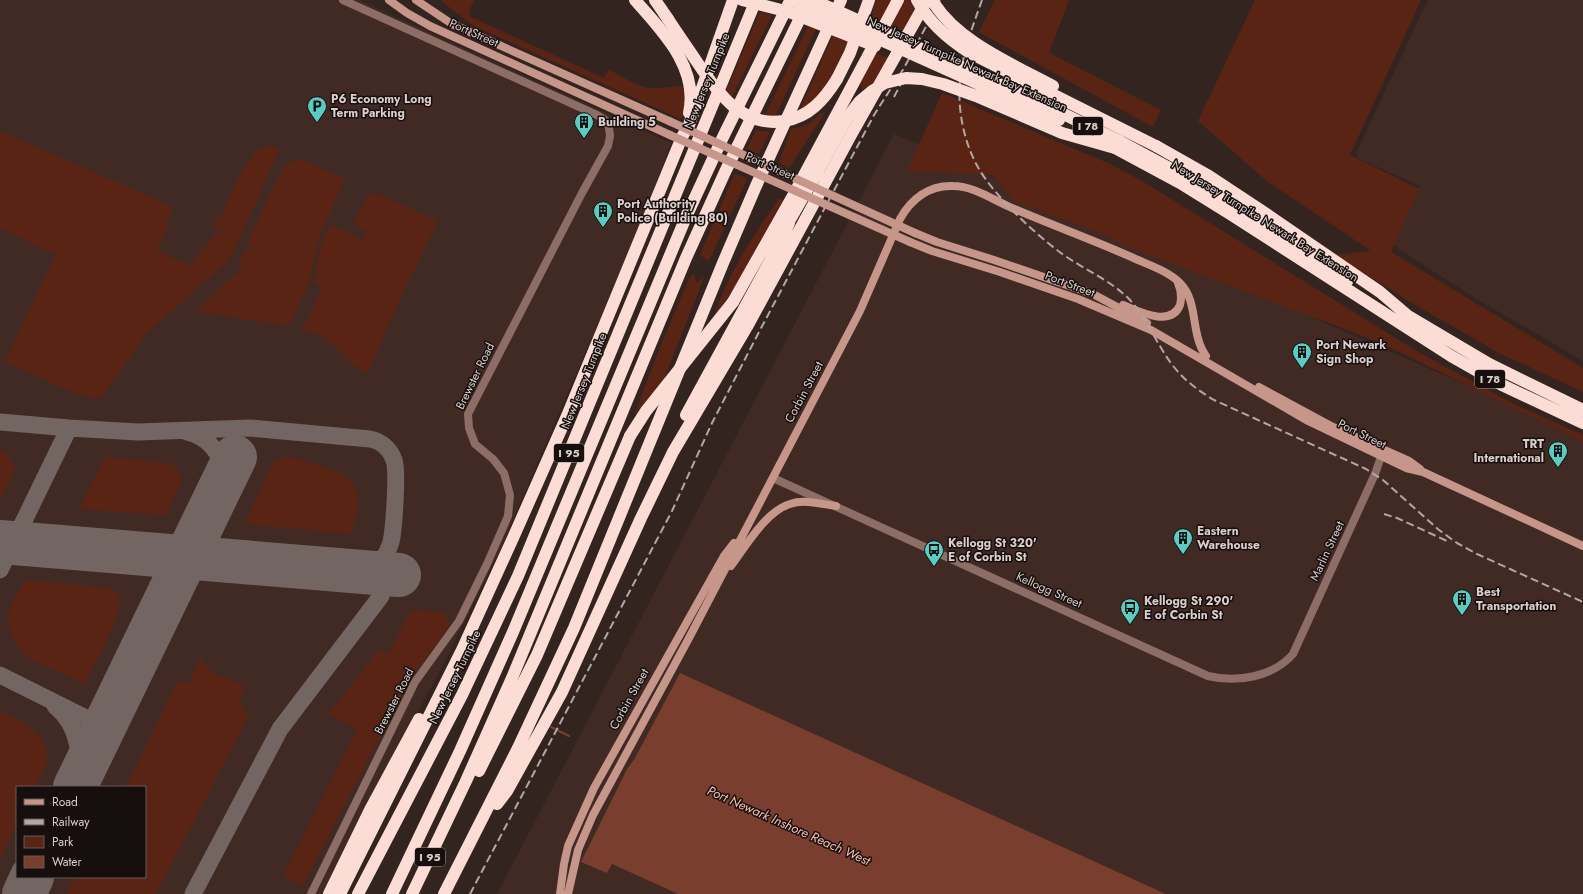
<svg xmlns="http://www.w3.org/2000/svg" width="1583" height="894" viewBox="0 0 1583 894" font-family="Jost,sans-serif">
  <rect width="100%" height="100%" fill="#33241f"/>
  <path fill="#412a24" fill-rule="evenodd" d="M0,0H359L671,143L637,232L500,550L444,663L338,862L323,894H0ZM17,787H145V877H17Z
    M1428,0H1583V361L1475,298L1400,250L1393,244L1420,186L1357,158L1356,153Z
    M894,134L1583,436V894H1166L976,808L635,758L627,769L614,795L607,873L612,864L678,894H497Z"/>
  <path fill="#5a2415" d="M441,0H474L469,11L471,17L604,78L609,70C620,75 632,83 644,87C658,91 672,84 685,87L686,108L681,119L474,26L445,4Z
    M876,0H892L882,21L871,17Z
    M904,0H912L917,10L906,32L891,25Z
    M995,0H1069L1049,53L1161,110L1153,127L979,32Z
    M1255,0H1421L1350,155L1419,189L1391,252L1583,368V392L1499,353L1417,306L1335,255L1371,251L1268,182L1198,121Z
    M760,12L772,15L732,97L726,91Z
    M808,26L816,29L775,117H764Z
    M833,35L851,41L822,93L799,112Z
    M875,53L890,58L879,79L862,90L860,83Z
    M942,93L1108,163L1142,181L1420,353L1514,404L1583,435V442L1381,343L1128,247L1099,232L1015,202L992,175L907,171Z
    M822,113H825L789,168L779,163L791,129L807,125Z
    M756,130L770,132L759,154L747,149Z
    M0,131L169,205L172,208L167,224L168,226L157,250L166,255L190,265L219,229L211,225L214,221L221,216C230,199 245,156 262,148C268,145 274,147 280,149L230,259L147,333L102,397L92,398L77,394L4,362L56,255L0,228Z
    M297,159L305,161L345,179L319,237L309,284L289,326L195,311L244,267L238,264L246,248L252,250L254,247L247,244L280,173L286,165Z
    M735,173L747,179L709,261L700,255Z
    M375,193L438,221L397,305L368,373L352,364L335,346L320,335L302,329L323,288L314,283C317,271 321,230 332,225L363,239L366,231L353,224L368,196L371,194Z
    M779,198L785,201L749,267L714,317C727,273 754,236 779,198Z
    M694,273L696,283L703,277L702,283L662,384L634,415L659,350L689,278Z
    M0,451L6,453L15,467L11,479L0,500Z
    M105,457L167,463L177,468L182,479L166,515L79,509Z
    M283,457L296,458L340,473L355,484L359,504L352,534L245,524L273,462Z
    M26,580L111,588L120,597C118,626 98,657 85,684C67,675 47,668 29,658C15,649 4,626 10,609C14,599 20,589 26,580Z
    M411,610L444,612L448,622L451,624L410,679L302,887L283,876L357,729L328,715L379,649L389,654Z
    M200,657L213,673L244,685L240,703L249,715L156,894H67L75,877H145V787H126L178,680L189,684Z
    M0,711C20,720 52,735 47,762C45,770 39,779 35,787H17V824L0,859Z"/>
  <path fill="#7a3e2e" d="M680,673L1166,894H678L612,864L607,873L581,862L627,769L635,758Z"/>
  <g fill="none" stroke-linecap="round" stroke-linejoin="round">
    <path stroke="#7a3e2e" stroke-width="2" d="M551,727L569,736"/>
    <path stroke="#736662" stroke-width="17" d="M0,422L69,428L138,432L250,428L370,439C381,441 390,449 394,460C398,470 394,529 391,542C389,549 385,557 379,563C370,571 356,570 344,570
      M187,432C204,436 218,448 222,466C224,475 220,485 217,494
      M0,570L69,428
      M0,675L104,727
      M55,706C78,724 85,760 74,787
      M193,894L280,729L381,596L382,588L380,579L371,572"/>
    <path stroke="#736662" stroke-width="44" d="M0,542L399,575
      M75,787L235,457
      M24,894L32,877"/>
    <path stroke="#8c6e66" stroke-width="8" d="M773,478L1208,676C1237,683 1273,677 1293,654L1375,474L1383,451
      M311,894L415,682L459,621L487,564L508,516L510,495L504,473L493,459L475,444L469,428L468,414L582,193L608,146L610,136L609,127L605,120L597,115L343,0"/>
    <path stroke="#c59689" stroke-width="8" d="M389,0L407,13L430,26L670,135
      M416,0L452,24L669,121
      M915,233L937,242L994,260L1093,294L1147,323
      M910,242L932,251L1000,272L1078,299L1151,330L1308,421L1406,468L1423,472L1583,546
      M1123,305C1138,311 1171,328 1180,305C1182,297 1181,290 1178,283
      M1259,387L1333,427L1409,461L1420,469
      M731,566C745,547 766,511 790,504C804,499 821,504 836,506
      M560,894L564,864L568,846L594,788L706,588L724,556L734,543
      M568,894L578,850L593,815L689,638L860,311L900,219C911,199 929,185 953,186C974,186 993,200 1012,208C1054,226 1096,241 1138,260C1152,266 1169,272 1180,283C1199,302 1190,334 1206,356"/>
    <path stroke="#fbddd5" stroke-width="12" d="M635,0C662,31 699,67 689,113
      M655,0L668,19
      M837,79L850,53L869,0
      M1156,146L1209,176L1265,213L1380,292L1414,321
      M1115,148L1180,183L1230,214L1451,356L1502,385L1583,423
      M784,230L818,171
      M733,302L794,194L898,0
      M1408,316L1489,364L1583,410
      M686,415L782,239L789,223
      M479,771L537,655L630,436
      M497,804L507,791L562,692L641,518L673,452L748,325L851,135L927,0
      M329,894L371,808L419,719
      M340,894L462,650L513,538L567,416L682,137L689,125L733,0
      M358,894L462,695L518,576L756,0
      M392,894L460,751L513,632L686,217L723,137L789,3
      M412,894L466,781L512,678L686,258L725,172L805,8
      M444,894L518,748L574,628L723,263L756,186L841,0"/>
    <path stroke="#b3a7a4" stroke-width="2" stroke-dasharray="8 4" stroke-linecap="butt" d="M982,0C974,23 964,48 961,73C956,104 963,142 979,169C994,195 1033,232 1057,250C1080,268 1108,278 1129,299C1148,319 1157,346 1174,367C1185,381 1199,391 1214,400L1366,469L1383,480L1439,530L1457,543L1477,554L1583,602
      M894,97L906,74
      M1384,514L1397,518L1447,541
      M470,894L672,511L712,423L759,332L874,115L904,68L940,0"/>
    <path stroke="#c59689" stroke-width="8" d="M669,121L915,233
      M670,135L910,242"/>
    <path stroke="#fbddd5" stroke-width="12" d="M742,0L789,12L875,46
      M792,0L1059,120
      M813,0L1041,103L1121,142L1201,185L1348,280
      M917,0C929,23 948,39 970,53L1156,146
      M932,0C956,41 1012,64 1053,86
      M668,19C677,33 687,47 697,62C717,92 742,128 784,121C809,117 824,100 837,79
      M818,171L847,118L860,101L872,91L885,83L906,78L922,79L943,84L976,96L1062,133L1115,148
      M630,436L646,411L733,302"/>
  </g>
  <defs>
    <symbol id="parking-pin" viewBox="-11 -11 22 30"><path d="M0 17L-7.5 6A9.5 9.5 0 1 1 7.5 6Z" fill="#57cec2" stroke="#160f0d"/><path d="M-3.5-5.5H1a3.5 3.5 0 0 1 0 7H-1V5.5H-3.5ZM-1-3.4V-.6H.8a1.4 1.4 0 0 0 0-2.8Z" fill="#111"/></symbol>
    <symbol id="building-pin" viewBox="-11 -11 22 30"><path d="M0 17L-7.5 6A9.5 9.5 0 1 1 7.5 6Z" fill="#57cec2" stroke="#160f0d"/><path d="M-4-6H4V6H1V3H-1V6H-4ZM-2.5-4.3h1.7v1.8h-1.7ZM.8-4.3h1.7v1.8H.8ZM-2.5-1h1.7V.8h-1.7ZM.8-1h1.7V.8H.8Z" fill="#111"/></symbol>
    <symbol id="bus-pin" viewBox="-11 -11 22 30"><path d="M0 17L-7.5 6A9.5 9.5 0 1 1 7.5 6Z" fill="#57cec2" stroke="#160f0d"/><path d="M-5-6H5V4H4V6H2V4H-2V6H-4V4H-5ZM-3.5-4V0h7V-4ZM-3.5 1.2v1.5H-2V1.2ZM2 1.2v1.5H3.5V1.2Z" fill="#111"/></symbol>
  </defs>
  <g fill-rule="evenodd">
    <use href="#parking-pin" x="306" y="95" width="22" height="30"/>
    <use href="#building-pin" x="573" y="111" width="22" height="30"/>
    <use href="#building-pin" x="592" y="200" width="22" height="30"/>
    <use href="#building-pin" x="1291" y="341" width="22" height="30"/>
    <use href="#building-pin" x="1547" y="440" width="22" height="30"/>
    <use href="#building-pin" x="1172" y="527" width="22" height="30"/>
    <use href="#bus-pin" x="923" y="539" width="22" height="30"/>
    <use href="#building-pin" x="1451" y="588" width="22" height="30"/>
    <use href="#bus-pin" x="1119" y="597" width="22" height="30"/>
  </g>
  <g text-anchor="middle" stroke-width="3" stroke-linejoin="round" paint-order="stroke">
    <g fill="#160f0d" stroke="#9e9592" stroke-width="1">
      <rect x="1073" y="117" width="30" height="18" rx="3"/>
      <rect x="1475" y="370" width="30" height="18" rx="3"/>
      <rect x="554" y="444" width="30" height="18" rx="3"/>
      <rect x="415" y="848" width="30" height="18" rx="3"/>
    </g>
    <g font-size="11" font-weight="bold" fill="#d9cecb">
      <text x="1088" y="130">I 78</text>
      <text x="1490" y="383">I 78</text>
      <text x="569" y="457">I 95</text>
      <text x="430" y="861">I 95</text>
    </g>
    <g font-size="12" fill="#d9cecb" stroke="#160f0d">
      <text transform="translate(474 33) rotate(24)" y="4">Port Street</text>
      <text transform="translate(967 64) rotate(24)" y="4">New Jersey Turnpike Newark Bay Extension</text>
      <text transform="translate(707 81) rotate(-68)" y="4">New Jersey Turnpike</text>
      <text transform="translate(770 166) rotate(24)" y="4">Port Street</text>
      <text transform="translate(1265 221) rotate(32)" y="4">New Jersey Turnpike Newark Bay Extension</text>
      <text transform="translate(1070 284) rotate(21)" y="4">Port Street</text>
      <text transform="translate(475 376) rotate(-64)" y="4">Brewster Road</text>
      <text transform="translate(584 381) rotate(-68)" y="4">New Jersey Turnpike</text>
      <text transform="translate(804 392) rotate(-62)" y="4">Corbin Street</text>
      <text transform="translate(1362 434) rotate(26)" y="4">Port Street</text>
      <text transform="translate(1327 551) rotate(-65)" y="4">Marlin Street</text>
      <text transform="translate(1049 590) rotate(24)" y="4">Kellogg Street</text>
      <text transform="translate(455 677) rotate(-64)" y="4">New Jersey Turnpike</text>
      <text transform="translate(629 699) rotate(-61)" y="4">Corbin Street</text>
      <text transform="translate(394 701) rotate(-63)" y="4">Brewster Road</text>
    </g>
    <g font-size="12" font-weight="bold" fill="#d9cecb" stroke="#160f0d" text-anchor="start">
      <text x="331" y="103">P6 Economy Long<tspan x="331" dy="14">Term Parking</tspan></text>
      <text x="598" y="126">Building 5</text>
      <text x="617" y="208">Port Authority<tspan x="617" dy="14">Police (Building 80)</tspan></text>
      <text x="1316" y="349">Port Newark<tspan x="1316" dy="14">Sign Shop</tspan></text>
      <text x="1544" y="448" text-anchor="end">TRT<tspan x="1544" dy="14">International</tspan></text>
      <text x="1197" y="535">Eastern<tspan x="1197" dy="14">Warehouse</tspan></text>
      <text x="948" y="547">Kellogg St 320'<tspan x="948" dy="14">E of Corbin St</tspan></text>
      <text x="1476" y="596">Best<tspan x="1476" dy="14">Transportation</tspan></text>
      <text x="1144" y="605">Kellogg St 290'<tspan x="1144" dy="14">E of Corbin St</tspan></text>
    </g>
    <g font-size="13" font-style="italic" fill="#f8bfaf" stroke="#160f0d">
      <text transform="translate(789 825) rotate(24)" y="5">Port Newark Inshore Reach West</text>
    </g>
  </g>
  <rect x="16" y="786" width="130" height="92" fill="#160f0d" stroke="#645b59"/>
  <rect x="24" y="799" width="20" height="6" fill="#c59689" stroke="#645b59"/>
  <text x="52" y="806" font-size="12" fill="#d9cecb">Road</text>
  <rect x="24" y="819" width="20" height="6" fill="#b3a7a4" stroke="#645b59"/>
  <text x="52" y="826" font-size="12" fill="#d9cecb">Railway</text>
  <rect x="24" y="836" width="20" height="12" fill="#5a2415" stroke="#645b59"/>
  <text x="52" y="846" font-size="12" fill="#d9cecb">Park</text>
  <rect x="24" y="856" width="20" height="12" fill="#7a3e2e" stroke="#645b59"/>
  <text x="52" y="866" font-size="12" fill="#d9cecb">Water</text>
</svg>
